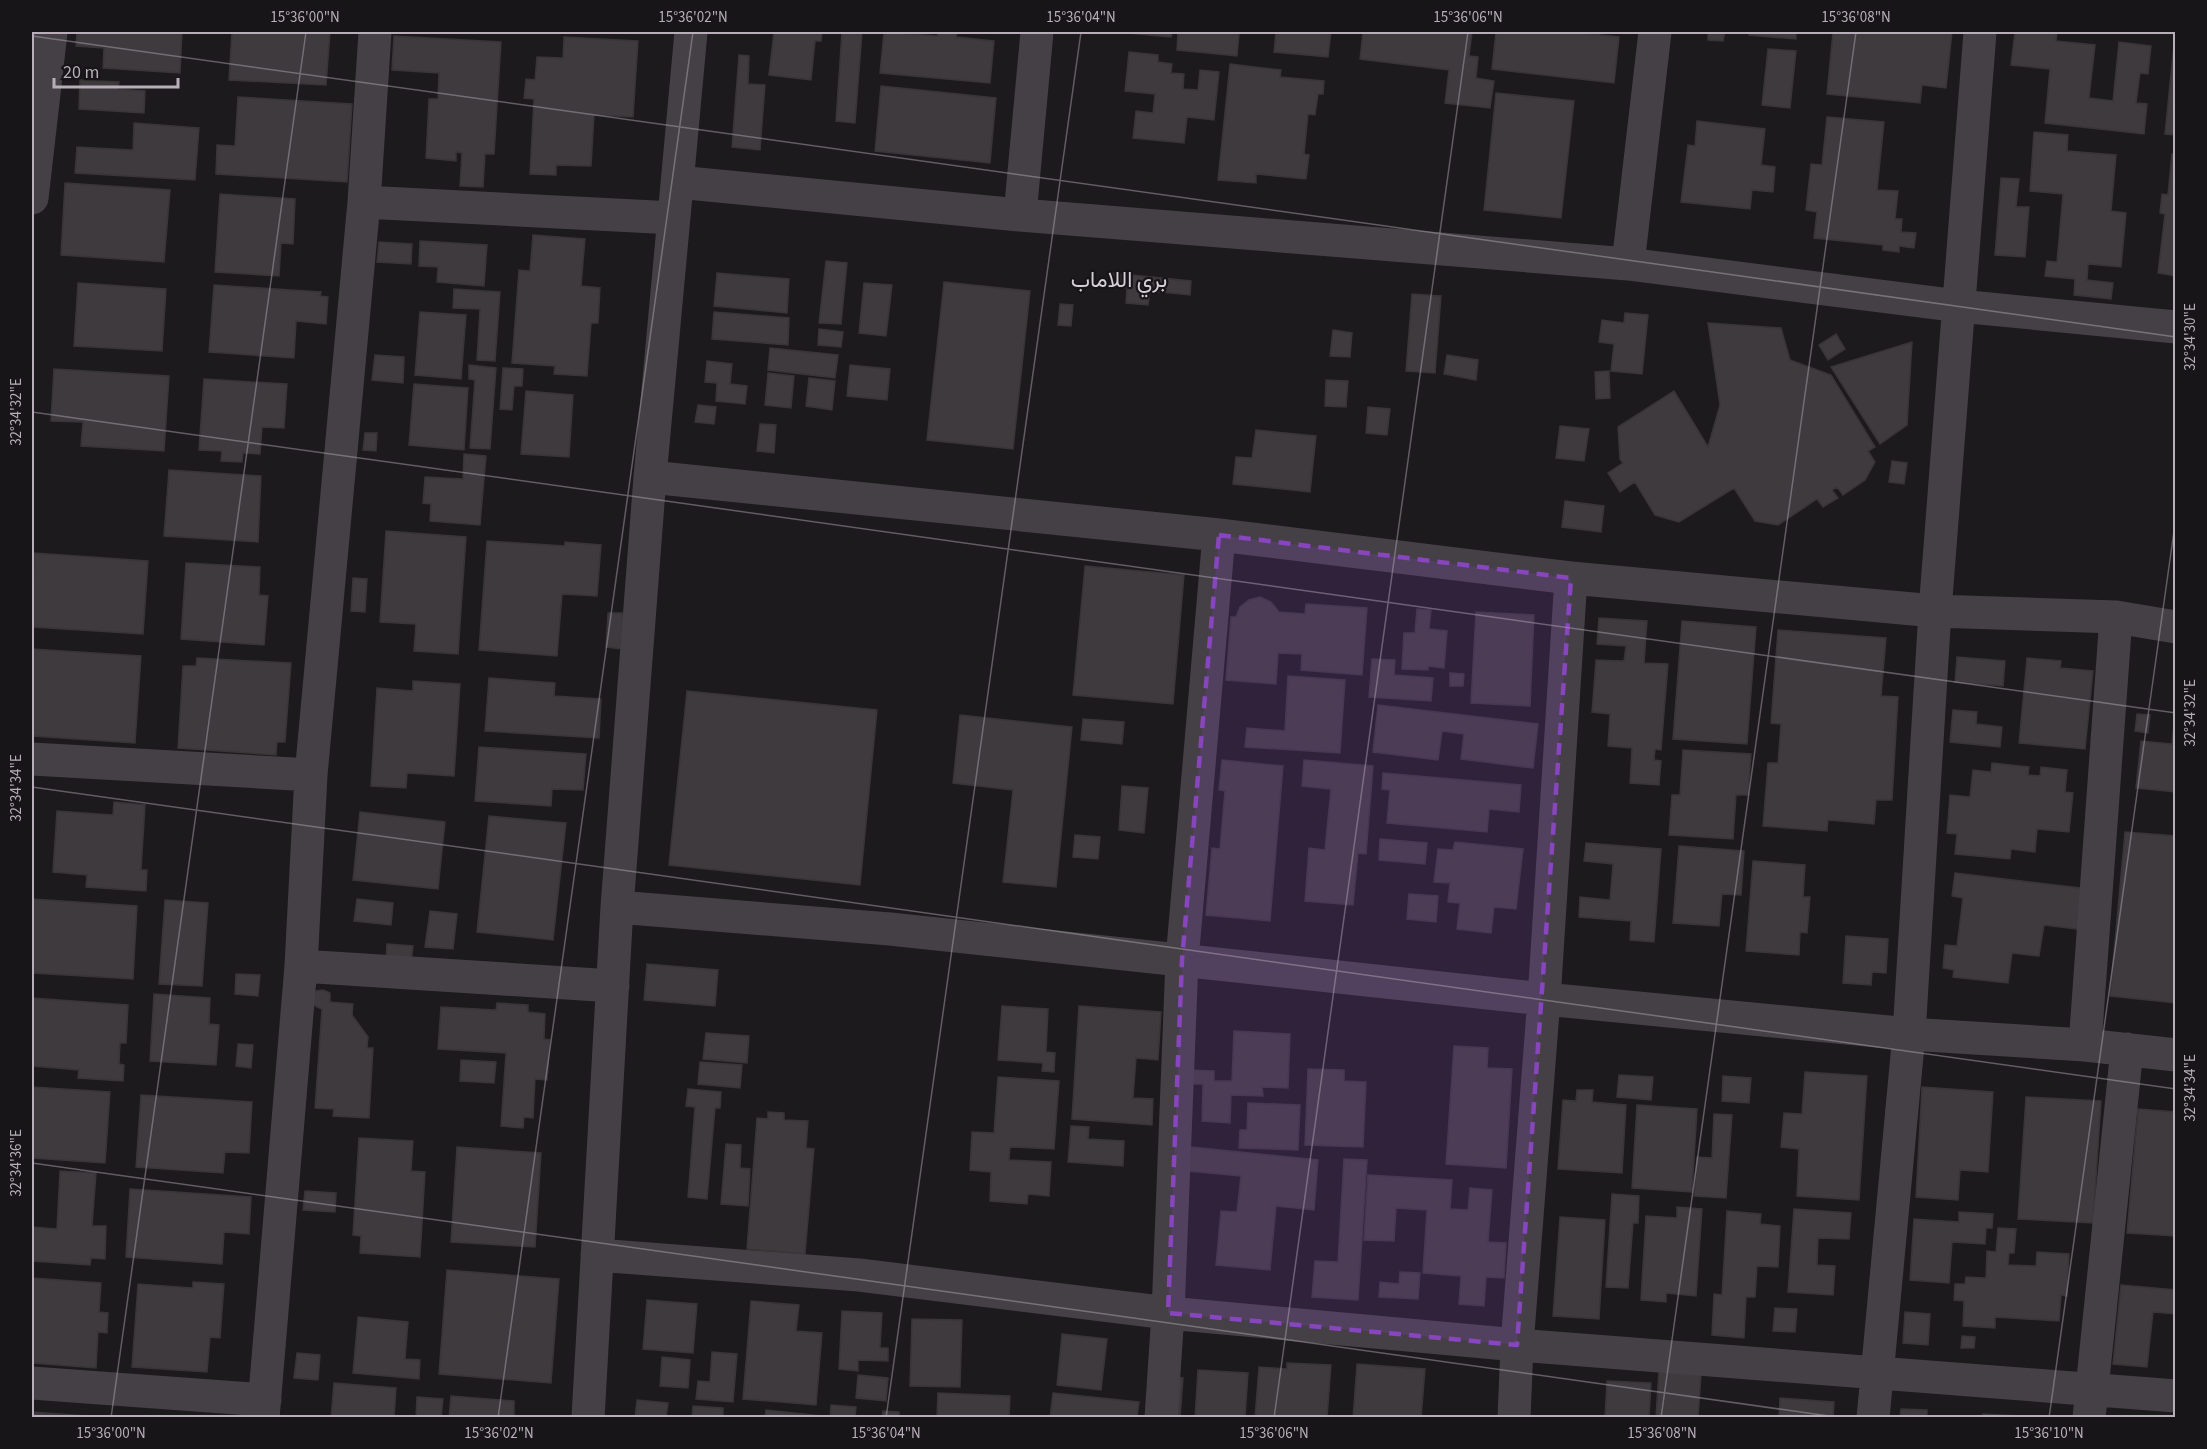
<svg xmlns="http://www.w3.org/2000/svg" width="2207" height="1449" viewBox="0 0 2207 1449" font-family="'Source Sans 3',Vazirmatn,sans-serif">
  <rect width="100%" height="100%" fill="#1c1a1c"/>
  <path fill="#3e3a3d" stroke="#383437" stroke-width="1.5" d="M77,32H182L180,73L103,68L104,48L76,46Z
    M232,32H330L326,85L229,80Z
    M774,32H822L821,41H815L811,80L769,75Z
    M842,32H862L855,123L836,121Z
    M884,32L938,36V32H957L956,37L994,41L990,83L880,73Z
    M1117,32H1172L1171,37Z
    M1178,32H1225L1239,34L1237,56L1177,50Z
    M1276,32H1331L1328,57L1274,52Z
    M1363,32H1472L1469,56L1478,57L1476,78L1494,81L1490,108L1445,103L1449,70L1360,59Z
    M1496,32H1574L1619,37L1614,83L1492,69Z
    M1708,32H1725L1723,41L1708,40Z
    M1749,32H1796V39L1749,35Z
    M1833,32H1952L1946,88L1922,85L1920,103L1827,94Z
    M2015,32H2057L2056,41L2095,45L2089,98L2113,101L2119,42L2151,46L2148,74L2140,73L2136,103L2147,104L2144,134L2045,123L2050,69L2011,65Z
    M394,36L501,42L494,154H485L483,187L460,186L462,153L456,152V161L426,158L429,99H438L439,73L392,70Z
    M564,37L638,41L633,117L594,115L591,166L556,165V175L530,174L534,99L524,98L526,79L535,80L537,57L563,58Z
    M2174,44H2176V135L2165,134Z
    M1768,49L1796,51L1790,108L1762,105Z
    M1129,52L1158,55V62L1172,64L1171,73L1184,74L1183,89L1198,90L1200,70L1219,72L1214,120L1187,117L1184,143L1133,138L1136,111L1153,113L1155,94L1125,91Z
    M739,55L749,56L748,84L765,85L760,150L732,147Z
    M1230,64L1281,70L1280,77L1324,81L1323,94H1318L1315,115L1308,114L1304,154L1309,155L1306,179L1256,174V183L1218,180Z
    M80,80L119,82L118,89L145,91L144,113L79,109Z
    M881,86L996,98L990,163L875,151Z
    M1496,93L1574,101L1561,218L1484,210Z
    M238,97L352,104L347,182L216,174L217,145L235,146Z
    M1827,117L1884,122L1877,190L1898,191L1895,219H1902L1901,232L1916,233L1914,248L1899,246V252L1883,250V245L1814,238L1817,212L1806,210L1811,164L1822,165Z
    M1697,121L1765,129L1761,165L1775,167L1773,192L1752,190L1750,209L1681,202L1688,145L1695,146Z
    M134,123L199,128L195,180L75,173L77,147L133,150Z
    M2034,132L2068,135L2067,151L2116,155L2111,211L2126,213L2121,267L2088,264L2087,280L2113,283L2111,299L2074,295L2075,279L2045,276L2047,261L2057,262L2063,194L2030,191Z
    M2172,154H2176V276L2158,273L2165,214L2160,213L2162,194L2168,195Z
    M2001,178L2019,179L2016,207H2029L2025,257L1995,255Z
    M65,183L170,190L164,262L61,255Z
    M220,194L295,199L293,244L281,243L279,276L215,272Z
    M533,235L585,239L581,286L600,288L598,323H591L587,376L554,374L555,366L512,363L519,270L530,271Z
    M420,241L487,245L484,286L437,282L438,267L419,266Z
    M379,242L412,244L411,264L377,262Z
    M826,261L847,263L841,324L819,323Z
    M717,273L789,279L787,313L714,306Z
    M1112,273L1191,281L1190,295L1150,291L1148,305L1126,303L1127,288L1111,286Z
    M944,282L1030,291L1013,449L927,440Z
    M78,283L166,289L162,351L74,346Z
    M864,283L892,285L886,336L859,333Z
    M214,285L321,292L320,296L328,297L326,324L296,321L294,358L209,352Z
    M454,289L500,292L495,361L477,360L480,309L453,308Z
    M1412,294L1441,296L1435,373L1406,371Z
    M1060,304L1073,305L1071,326L1058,325Z
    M420,312L466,315L461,379L415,375Z
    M714,312L789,318L788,345L712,339Z
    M1625,313L1648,315L1642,374L1611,371L1614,344L1599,342L1602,320L1624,323Z
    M1708,323L1781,328L1790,360L1831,375L1875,447L1868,451L1875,462L1865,480L1843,495L1837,487L1832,490L1838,498L1823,507L1817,499L1778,525L1755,521L1734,488L1679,522L1655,515L1635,482L1620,492L1608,473L1623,463L1620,459L1618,427L1674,391L1708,447L1720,405Z
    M819,329L843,332L841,347L818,345Z
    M1333,330L1352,333L1350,357L1330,356Z
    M1836,334L1845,349L1828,360L1819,345Z
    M1912,342L1907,425L1880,444L1831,367Z
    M770,348L838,355L835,378L768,370Z
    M375,355L404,357L403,383L372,380Z
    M1447,355L1478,360L1476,380L1444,374Z
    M707,361L732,364L730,384L747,386L745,404L716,401L717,383L705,382Z
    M469,365L496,368L490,449L470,448L475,380L469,379Z
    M850,365L890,369L887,400L847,396Z
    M503,368L523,369L522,386H514L512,410L500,409Z
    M54,369L169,376L164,451L81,446L83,422L51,421Z
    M1609,371L1610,398L1596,399L1595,372Z
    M768,373L794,376L791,408L765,405Z
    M809,378L835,381L832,410L806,406Z
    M204,379L287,384L284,428L262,427L260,454L243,453L242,462L221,461L222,451L199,450Z
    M1326,380L1348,381L1346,407L1325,406Z
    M414,384L468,388L464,450L409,445Z
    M526,391L573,395L569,457L521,454Z
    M698,405L716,407L714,424L695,422Z
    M1368,407L1390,409L1387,435L1366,433Z
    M760,424L776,425L774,453L757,451Z
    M1560,426L1589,429L1584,461L1556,458Z
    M1256,430L1316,436L1310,492L1233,484L1236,457L1252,458Z
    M365,433H377L376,451L363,450Z
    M464,454L486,456L480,525L430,521L431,504L423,503L425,477L463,479Z
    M1892,461L1907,463L1904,484L1889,482Z
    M169,470L261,476L258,542L164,536Z
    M1565,501L1604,506L1601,532L1562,527Z
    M386,531L466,537L458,654L414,651L416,624L380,622Z
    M487,541L565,546V542L601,545L597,596L562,594L557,656L479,650Z
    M34,553L148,561L143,634L32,627Z
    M186,563L260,567L259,595L268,596L264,645L181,639Z
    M1085,566L1184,575L1173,704L1073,695Z
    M353,578L367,579L365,612L351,611Z
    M1260,597L1271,602L1279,612L1305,614L1306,604L1367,608L1362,675L1301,670L1302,654L1278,653L1276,684L1226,680L1231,617H1236L1240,607L1249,600Z
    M1417,609L1431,610L1429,629L1447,631L1444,668L1428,666V670L1402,669L1404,633H1415Z
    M1476,612L1534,615L1530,706L1471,703Z
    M608,613H623L621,649L606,647Z
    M1599,618L1647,621L1644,663L1668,664L1661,750L1655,749L1654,760L1661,761L1659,785L1630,783L1632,748L1608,746L1610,714L1592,712L1596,660L1624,661L1626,646L1597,644Z
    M1682,621L1756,627L1747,744L1673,739Z
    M1778,630L1886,638L1881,696L1898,697L1892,800H1876L1874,824L1828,820L1827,831L1763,826L1768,763H1778L1781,724L1771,723Z
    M32,649L141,656L135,743L32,736Z
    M1957,657L2005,661L2003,686L1955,682Z
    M197,658L291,663L285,742H277L276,755L178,748L183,666H196Z
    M2027,658L2061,661L2060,668L2093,671L2085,749L2019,743Z
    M1372,659L1395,660L1394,675L1433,678L1431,701L1369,697Z
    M1450,673L1464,674L1463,686H1450Z
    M1288,676L1345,680L1340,753L1245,747L1247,728L1285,731Z
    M489,678L555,683L554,696L601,699L599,738L485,731Z
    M413,681L460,684L454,776L407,773L406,788L371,786L377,688L413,691Z
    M687,691L877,710L860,885L669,865Z
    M2176,703V792L2136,788L2141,741L2172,744Z
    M1378,705L1538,724L1533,768L1461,759L1464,734L1442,731L1438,760L1373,752Z
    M1953,710L1977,712L1976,724L2002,727L2000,747L1950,742Z
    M2137,714L2150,715L2148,733L2135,731Z
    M960,715L1072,727L1056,887L1003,882L1013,790L953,783Z
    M1083,719L1124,722L1122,744L1081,740Z
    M479,747L586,754L583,790L552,789L551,806L475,801Z
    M1683,750L1751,754L1748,795H1736L1733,839L1669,835L1672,795H1680Z
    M1222,760L1283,766L1270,921L1206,915L1212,848L1220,849L1225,791L1219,790Z
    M1304,760L1373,766L1366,854L1358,853L1353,905L1305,901L1309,848L1325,850L1331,789L1302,786Z
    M1992,763L2029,767L2028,775L2040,776L2041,767L2067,770L2065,792L2073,793L2069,832L2037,829L2035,852L2011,849L2010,859L1955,854L1957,834L1947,833L1950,795L1970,797L1973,770L1991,772Z
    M1383,773L1521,785L1519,812L1489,809L1487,832L1387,823L1390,790L1382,789Z
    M1122,786L1148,788L1144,833L1119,830Z
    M114,802L145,805L141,870H147L146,891L86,887L87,875L53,872L57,811L113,815Z
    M360,812L445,822L438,889L353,880Z
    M489,816L566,823L553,940L477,932Z
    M2125,832L2176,836V1003L2110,996Z
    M1075,835L1100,837L1098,859L1073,857Z
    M1380,839L1427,843L1425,864L1379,860Z
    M1455,842L1523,849L1516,909L1494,907L1491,933L1457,929L1460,903L1448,902L1450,883L1434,882L1438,849L1453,850Z
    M1586,843L1661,849L1654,942L1630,940L1631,921L1579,917L1580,897L1610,900L1613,864L1584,861Z
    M1679,846L1744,851L1741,895L1722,894L1719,926L1673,923Z
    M1753,861L1805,865L1803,897H1810L1807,933L1800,932L1799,955L1746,951Z
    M1955,873L2089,889L2084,930L2044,925L2039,956L2012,953L2008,983L1953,977L1954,970L1943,968L1945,945L1957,946L1963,898L1952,896Z
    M1409,894L1438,896L1436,922L1407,919Z
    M32,899L137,906L133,979L32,973Z
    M357,899L393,903L391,925L354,921Z
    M165,900L208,903L202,986L159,984Z
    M430,911L457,914L453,949L425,947Z
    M1846,936L1888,939L1886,973L1872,972L1871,985L1843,983Z
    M387,944L413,946L411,962L386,960Z
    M647,964L718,970L715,1006L644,1000Z
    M236,974L260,975L258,996L235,994Z
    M323,990L330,993V1002L353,1004L352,1015L368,1037L367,1048H373L369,1118L333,1116L334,1109L315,1108L322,1009L315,1006L312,998L316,991Z
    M154,994L210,998L209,1024L219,1025L216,1065L150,1061Z
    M32,998L128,1005L126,1043H120L119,1064L124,1065L123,1081L78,1078L79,1070L32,1066Z
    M497,1003L528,1005V1012L545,1014L544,1039L550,1040L547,1080L535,1079L533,1118L524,1117L523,1128L501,1126L506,1053L438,1049L441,1007L496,1010Z
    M1002,1006L1048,1009L1046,1052L1055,1053L1054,1072L1042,1071L1043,1063L998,1060Z
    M1079,1006L1161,1012L1158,1060L1136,1058L1133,1098L1153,1099L1152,1125L1072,1119Z
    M1234,1031L1290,1034L1288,1088L1262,1087L1263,1096L1231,1095L1230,1123L1202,1121L1203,1084H1188V1070L1214,1071V1081H1232Z
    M706,1033L749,1036L747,1063L703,1059Z
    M238,1044L253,1045L251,1068L236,1066Z
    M1454,1046L1488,1048L1487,1068L1512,1069L1506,1168L1446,1164Z
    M461,1060L496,1062L494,1083L460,1081Z
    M700,1062L742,1065L740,1088L698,1084Z
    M1308,1069L1344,1070V1081L1366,1082L1363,1147L1305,1145Z
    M1805,1072L1867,1076L1859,1200L1797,1196L1799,1149L1781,1147L1784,1113L1802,1114Z
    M1619,1075L1653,1077L1651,1100L1617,1097Z
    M1723,1076L1751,1078L1749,1103L1722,1101Z
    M998,1077L1059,1081L1054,1149L1010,1147L1009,1160L1051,1162L1049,1196L1028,1194L1027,1204L990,1201L991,1172L970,1170L972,1132L994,1133Z
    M32,1087L110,1092L105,1163L32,1158Z
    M1922,1087L1993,1092L1988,1172L1960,1170L1958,1200L1916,1197Z
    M688,1089L721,1092L720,1108H715L707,1199L688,1197L695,1107L686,1106Z
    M1577,1090H1593L1592,1102L1626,1105L1622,1173L1558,1169L1563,1100L1576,1101Z
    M141,1095L252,1102L249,1153L225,1152L223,1173L136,1167Z
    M2026,1097L2101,1101L2093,1223L2018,1219Z
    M1248,1103L1300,1105L1298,1150L1239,1148L1240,1130H1247Z
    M1637,1105L1697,1109L1692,1192L1632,1188Z
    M2138,1109L2176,1112V1236L2127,1233Z
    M768,1112L784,1113V1120L808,1121L806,1148L814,1149L805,1254L747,1249L757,1118L768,1119Z
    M1714,1114L1732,1115L1726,1198L1694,1196L1697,1157L1712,1158Z
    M1071,1126L1089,1127L1088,1139L1124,1141L1123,1166L1068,1162Z
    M359,1138L413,1141L411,1171L425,1172L420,1257L360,1253L361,1236L353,1235Z
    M726,1144L741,1145L740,1168L750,1169L748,1206L721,1204Z
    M457,1147L541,1153L535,1247L451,1242Z
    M1191,1147L1318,1160L1314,1210L1276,1206L1270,1270L1216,1265L1221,1211L1237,1212L1241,1176L1188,1171Z
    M1344,1159L1367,1160L1358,1300L1312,1297L1315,1261L1338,1262Z
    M60,1171L96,1173L92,1226H106L105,1259L91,1258L90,1265L32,1261V1227L57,1229Z
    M1368,1175L1452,1180L1450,1209L1468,1210L1470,1188L1492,1190L1488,1242L1506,1243L1504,1278L1486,1277L1484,1306L1459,1304L1461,1276L1423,1273L1427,1210L1396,1208L1394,1241L1364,1240Z
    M130,1189L251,1197L249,1234L224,1232L222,1264L126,1257Z
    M305,1191L336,1193L335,1212L303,1210Z
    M1612,1194L1639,1196L1638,1223H1633L1628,1288L1606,1287Z
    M1677,1207L1702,1209L1696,1296L1666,1293V1302L1641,1300L1646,1216L1677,1218Z
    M1794,1209L1851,1213L1849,1239L1818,1238L1817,1265L1835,1266L1833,1295L1788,1292Z
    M1727,1211L1761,1214L1760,1224L1780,1226L1778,1267L1757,1266L1755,1297H1746L1744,1338L1712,1335L1714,1294L1722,1295Z
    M1959,1212L1993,1214L1992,1228H1986L1985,1244L1952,1242L1949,1283L1910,1280L1914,1219L1959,1222Z
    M1560,1217L1605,1220L1599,1319L1553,1316Z
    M1998,1228L2016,1229L2014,1253H2009L2008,1265L2036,1266L2037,1252L2069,1254L2067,1296L2061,1295L2059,1321L1995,1317V1328L1963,1326L1964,1301L1954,1300L1955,1284H1965L1966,1277L1986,1278L1987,1251L1996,1252Z
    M447,1270L559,1279L551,1383L439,1374Z
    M1400,1272L1420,1273L1418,1299L1379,1297L1380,1282L1399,1284Z
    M32,1278L101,1283L99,1312L108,1313L107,1333L98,1332L96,1368L32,1363Z
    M193,1282L224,1284L220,1338L210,1337L207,1372L132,1367L138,1284L193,1288Z
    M2121,1285L2176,1290V1314L2153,1312L2147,1367L2113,1364Z
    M647,1300L697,1304L693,1353L643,1349Z
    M751,1301L799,1305L796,1331L822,1333L816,1405L743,1399Z
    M1775,1308L1797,1309L1795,1332L1773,1331Z
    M842,1311L882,1313L880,1348H888V1361L858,1360V1371L839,1369Z
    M1905,1312L1930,1314L1928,1345L1903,1343Z
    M358,1317L408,1322L405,1359L420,1360L419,1379L353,1373Z
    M912,1319L962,1320L960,1387L910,1386Z
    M1062,1334L1107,1339L1101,1390L1057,1385Z
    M1962,1336L1975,1337L1974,1348H1961Z
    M712,1352L737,1354L733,1402L696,1399L698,1381L710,1382Z
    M297,1353L320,1355L318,1380L294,1378Z
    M662,1357L690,1360L688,1388L660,1386Z
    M1287,1363L1331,1365L1327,1418H1255L1259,1367L1287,1369Z
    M1357,1364L1425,1369L1421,1418H1353Z
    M1198,1370L1248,1373L1245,1418H1195Z
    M1659,1371L1701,1374L1698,1418L1656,1417Z
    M858,1375L888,1378L886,1401L856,1398Z
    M1167,1376L1183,1378L1180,1418H1164Z
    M1607,1381L1651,1383L1649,1418H1605Z
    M334,1383L396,1388L394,1418H331Z
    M938,1393L1010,1396L1009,1418H937Z
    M1053,1393L1139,1402L1137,1418H1050Z
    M451,1396L514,1401V1416L524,1418H449Z
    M417,1397L443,1399L441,1418H416Z
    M1780,1398L1834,1402L1833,1418H1779Z
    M637,1400L668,1403L666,1418H635Z
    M831,1405L856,1407L855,1418H830Z
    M693,1406L723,1408V1418H692Z
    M1901,1409L1927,1410V1418H1900Z
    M766,1410L821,1416V1418H765Z
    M883,1411L899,1412V1418H882Z
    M32,1412L86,1416V1418H32Z
    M1983,1414L2057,1418H1982Z"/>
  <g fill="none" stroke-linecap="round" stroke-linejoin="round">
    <path stroke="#454046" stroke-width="33" d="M677,182L1020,215L1628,264L1959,306L2176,327
      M32,198L51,32
      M364,202L674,218
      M1020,215L1037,32
      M1628,264L1655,32
      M650,477L1219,535L1571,578L1935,611L2116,617L2176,627
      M32,759L311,775
      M617,907L890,929L1544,999L1909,1034L2085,1045L2176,1055
      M301,966L613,986
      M2085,1045L2116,617
      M597,1255L859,1275L1168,1313L1517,1345L2176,1396
      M32,1383L265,1400
      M263,1418L301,966L311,775L364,202L375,32
      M588,1418L617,907L650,477L691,32
      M1161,1418L1168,1313L1182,960L1219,535
      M1514,1418L1517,1345L1544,999L1571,578
      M1873,1418L1909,1034L1935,611L1980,32
      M2089,1418L2127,1049"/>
  </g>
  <path fill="#8746be" fill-opacity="0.2" stroke="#8746be" stroke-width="4.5" stroke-dasharray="12 8" stroke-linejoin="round" d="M1219,535L1571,578L1517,1345L1168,1313L1182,960Z"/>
  <path fill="none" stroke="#b8aeba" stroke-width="1.5" stroke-opacity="0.45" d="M32,36L2176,337M32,412L2176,713M32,787L2176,1089M32,1163L1843,1418M111,1418L306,32M498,1418L693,32M886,1418L1081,32M1274,1418L1468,32M1661,1418L1856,32M2049,1418L2176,517"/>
  <g text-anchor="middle" stroke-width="4.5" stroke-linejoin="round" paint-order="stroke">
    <g font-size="22" fill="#d6ced7" stroke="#171517">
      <text x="1119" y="287">بري اللاماب</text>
    </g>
  </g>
  <rect width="2207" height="1449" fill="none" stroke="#171517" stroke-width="66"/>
  <path d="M54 78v9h124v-9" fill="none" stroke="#b8aeba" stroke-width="3"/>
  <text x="63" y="78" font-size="18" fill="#b8aeba" stroke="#171517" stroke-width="4.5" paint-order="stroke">20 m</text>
  <rect x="33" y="33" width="2141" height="1383" fill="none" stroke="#b8aeba" stroke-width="2"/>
  <g font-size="15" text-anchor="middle" fill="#b8aeba">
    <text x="305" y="22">15°36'00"N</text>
    <text x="693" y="22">15°36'02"N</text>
    <text x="1081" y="22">15°36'04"N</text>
    <text x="1468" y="22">15°36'06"N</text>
    <text x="1856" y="22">15°36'08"N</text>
    <text transform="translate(2190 337) rotate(-90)" y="5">32°34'30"E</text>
    <text transform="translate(16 412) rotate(-90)" y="5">32°34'32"E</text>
    <text transform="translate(2190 713) rotate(-90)" y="5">32°34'32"E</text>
    <text transform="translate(16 788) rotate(-90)" y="5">32°34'34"E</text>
    <text transform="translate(2190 1088) rotate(-90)" y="5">32°34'34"E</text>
    <text transform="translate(16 1163) rotate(-90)" y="5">32°34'36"E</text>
    <text x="111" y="1438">15°36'00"N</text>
    <text x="499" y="1438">15°36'02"N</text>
    <text x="886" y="1438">15°36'04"N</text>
    <text x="1274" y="1438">15°36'06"N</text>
    <text x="1662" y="1438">15°36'08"N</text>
    <text x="2049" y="1438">15°36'10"N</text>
  </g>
</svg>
